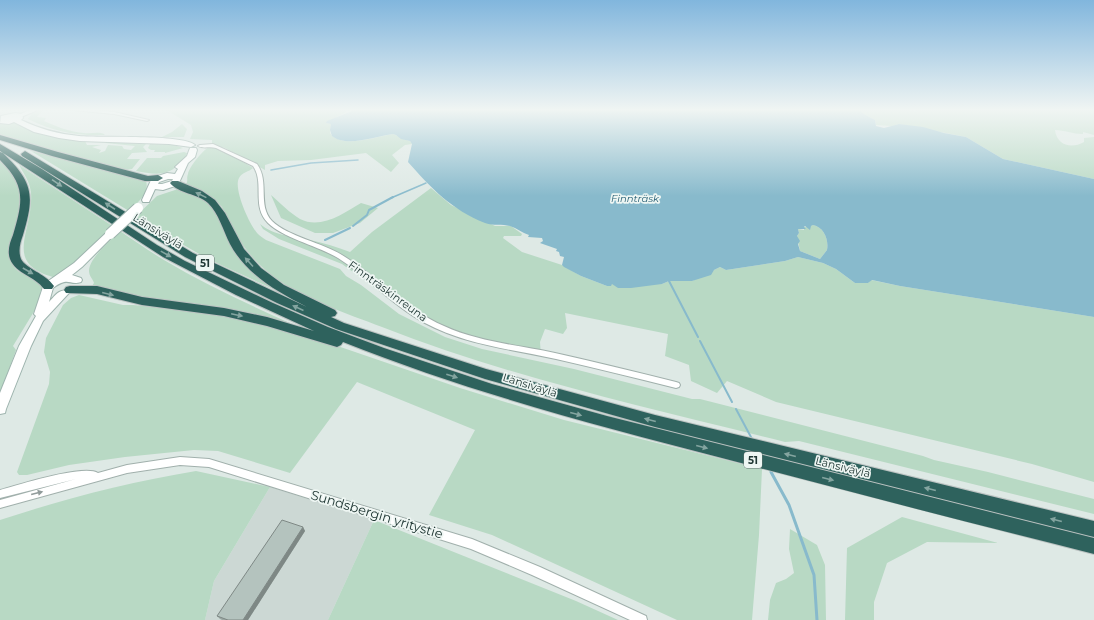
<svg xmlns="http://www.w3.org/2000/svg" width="1094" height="620" viewBox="0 0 1094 620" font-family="Montserrat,sans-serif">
  <rect width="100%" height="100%" fill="#dee9e5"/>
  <path fill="#ccd8d4" d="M270,487L374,520L328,620H205L214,581Z"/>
  <path fill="#b8d9c4" d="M40,109H46L41,112L37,117L46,118L44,121C58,127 70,132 84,133C91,134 101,131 105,135C78,136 54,132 28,119L31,115L29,113Z
    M165,109H347L344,110L346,112L326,123L331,124L330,133C342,150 377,136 393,134C399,136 401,139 410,141L412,144L405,145L392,155L399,163L391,172L366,153L311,160L278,161L265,165V170L225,148L212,144V140L190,139L193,132L191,125Z
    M858,109H898L917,112L915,109H1094V135L1083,132V134C1073,134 1064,130 1055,130C1057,146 1072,149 1084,142V138L1094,137V179L1003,159L966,137L899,124L892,126L876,125L875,120L864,114Z
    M0,123H16L52,137L85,141L87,145H101L92,147L101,150L99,153L105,151L108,145L122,146L124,149L131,150L135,146L105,143L106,142L146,144L143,147L147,152L132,153L127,159H140L132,169L125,170L25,143L0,134Z
    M182,124L187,129L184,137H162L172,132Z
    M150,144L174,145L183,148L165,153V152H154L155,150H151L148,148Z
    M209,147C222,148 242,161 253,168C249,172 242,172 239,178C233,189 250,226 258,234C260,236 263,238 266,240L340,269L346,276L361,285L399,314L445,337L482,349L574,369L692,399H700L923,456L934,460L988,472L1094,499V514L799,441L785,442C650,408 512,378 382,327C346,313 306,301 274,277C248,257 236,237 222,207C209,192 201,194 185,185C189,181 186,179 188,174C189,167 203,150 209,147Z
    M31,151L142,179L146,181C150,193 137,203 129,211Z
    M184,152L187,153C186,158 182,161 178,165C166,177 152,174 136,171L147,158H161L163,156Z
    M0,160C4,163 7,167 11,171C39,205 0,245 15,268C21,275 27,274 33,278C37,280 40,284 43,286L40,293L41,300L13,346L16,350L0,394Z
    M19,165L114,227L64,274L57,278C0,264 34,232 31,193C30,182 24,174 19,165Z
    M431,188L451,205L495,226H511L522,234L521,236H504L503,238L522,252L562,265L581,276L607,286L612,284H662L669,281H692L720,267L726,270L785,261L798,257L823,263L836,269L855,283H868L871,280L900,286L1094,317V482L1032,464L776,402L727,381L717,393L691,381L689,365L665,356L668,334L565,313L567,328L563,334L545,329L540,342L541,356L464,337L408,312L342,264L279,239L263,229L260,224C274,236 293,236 310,240C324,243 337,247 350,252L372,232Z
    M178,189L199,195L214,208L229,239L284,294L208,259L135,217L157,196Z
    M271,195C280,203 290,213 300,219C321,230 344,213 361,203L378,208L360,223L333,233H315L281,218Z
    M813,225C824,227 829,240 827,250L820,259L800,251L797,236L799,233L798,229L804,230V227H808Z
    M120,231C135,241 149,251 164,260C206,285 250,305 294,325L240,311L139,298L92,286L94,283C93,279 89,276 89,271C89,258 111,240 120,231Z
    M79,295L123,305H133L176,309L241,319L323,341L460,388L564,420L762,469L759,535L752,620H677L492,535L429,515L475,430L357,382L290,473L218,451L194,450L125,457L69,465L27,475H19L17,472L49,384L50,372L44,352L46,338L63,305L71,298Z
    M196,471L270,487L214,581L205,620H0V520C64,499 129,482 196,471Z
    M902,517L998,543L927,542L887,563L874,602V620H845L847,548Z
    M374,520L576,601L618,620H328Z
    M790,529L817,545L825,565L826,620H768L770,600L776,583L786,579L794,573L789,549Z"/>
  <path fill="#88bacc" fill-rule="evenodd" d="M357,109H858L864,114L875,120L876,126L884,128L899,124L923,127L944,133L966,137L1003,159L1094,179V317L900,286L872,280L868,283H855L836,269L823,263L798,257L785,261L726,270L720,267L714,270L711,275L692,281H669L662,284L631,288H618L612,284L611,286H607L581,276L564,267L562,265L564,257L560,256L559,252L556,251L557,249L540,243L543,241L542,238L528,237L529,235C522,233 517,228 510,226C502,224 494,226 485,223C452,210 431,188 408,162L412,144L410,141L401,139L396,135L393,134C375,136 347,148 332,136L330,130L331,124L326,123L327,121ZM813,225C824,227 829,240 827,250L820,259L800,251L798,244L800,241L797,236L799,233L798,229H806L804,227L805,226L810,230L811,226Z"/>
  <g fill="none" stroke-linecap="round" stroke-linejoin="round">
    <path stroke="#88bacc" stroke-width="1.5" d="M271,170L311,163L358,160
      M391,198L426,183"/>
    <path stroke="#88bacc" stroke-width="2" d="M353,226L367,215L369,210L393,197
      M325,240L350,228
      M669,281L698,337
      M700,341L732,402
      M736,409L752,439"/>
    <path stroke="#88bacc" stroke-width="3" d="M771,472L789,505L814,575L817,620"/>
    <defs>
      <path id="minor" d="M71,109H88L114,112L149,120L147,121L114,114L73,110Z
        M213,144L257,164C270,182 257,205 272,221C287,236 323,243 342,255C378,277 405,309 444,326C479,342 518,345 555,353C596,362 636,372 676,382L679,383L680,385L679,387L676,388C636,378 596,368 556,359C511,349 466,345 425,323C393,306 368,277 338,258C318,246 283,238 268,223C251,206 265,183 253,166L216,148C210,146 203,149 198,146L200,145Z
        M180,457L209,459L472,539L540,567L646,616L647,620H630L532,575L471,549L209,467L180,465L127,473L0,508V500L76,479L0,498V490C18,485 84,464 98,473L127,465Z"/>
      <path id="tertiary" d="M32,109H40L21,117L16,116Z"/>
      <path id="secondary" d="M15,113L22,114L23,118L21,120C40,129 58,134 79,136C101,138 182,134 195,145L191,147L169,144L80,141L59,138L34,132L14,122L9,124L0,123L1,116Z
        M190,148H196L197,150L195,157L188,163L178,185L163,190L155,189L149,202H143L142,200L152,178L167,173L175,174L178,169L175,167L187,156ZM168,179H173L172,181L162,184H158L159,182Z
        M110,231L113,232L115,234L82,267L72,275L81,278L82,280L81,282C69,286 69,276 53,288L49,302C54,297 59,288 68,291L69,293L43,321L31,346L6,409L5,413L0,414V393L19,346L36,316L34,314L44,284L74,263L107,232Z"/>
      <path id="motorway" d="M0,135L58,152L148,176L158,175L163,178L158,181H145L52,156L0,140Z
        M0,144L42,169L157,245L185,261L273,303L328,327L384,348L492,384L607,416L1094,538V554C970,523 846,491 722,458C594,425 466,391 343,342L341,345L337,347L267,326L224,316L142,305L97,294L66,293L64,290L66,287L70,286H97L142,297L224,308L267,317L314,331L236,295L163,257L0,151Z
        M25,151L193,253L307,307C277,292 246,274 230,244C223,230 219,214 208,203C197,193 179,194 170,183L172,181H178L202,191L215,200L225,213L244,249L261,268L284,285L335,310L337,313L335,316L331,317L344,323L486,369L655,415L1094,521V537L655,427L485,379L336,329L277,303L185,257L22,156L21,154Z
        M0,152L3,153C33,182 35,195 23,235C20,243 18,251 21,259C26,269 45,273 54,286L52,289H44C35,276 16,274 10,259C7,251 10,242 13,235C23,201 26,186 0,160Z"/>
    </defs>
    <use href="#minor" stroke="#a1b0ac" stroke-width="2"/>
    <use href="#tertiary" stroke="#a1b0ac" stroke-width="2"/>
    <use href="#secondary" stroke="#9eb4ae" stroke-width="2"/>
    <use href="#motorway" stroke="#bcc3c2" stroke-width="2"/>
    <use href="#minor" fill="#fff" fill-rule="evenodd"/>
    <use href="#tertiary" fill="#fff" fill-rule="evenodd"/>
    <use href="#secondary" fill="#fff" fill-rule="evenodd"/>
    <use href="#motorway" fill="#2e625d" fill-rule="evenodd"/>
    <defs>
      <path id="secondary-bridge" d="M110,234L138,208"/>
    </defs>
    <use href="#secondary-bridge" stroke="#9eb4ae" stroke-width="12" stroke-linecap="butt"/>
    <use href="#secondary-bridge" stroke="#fff" stroke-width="10"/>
  </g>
  <path fill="#9ba8a3" d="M303,527L305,531L248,620H222L220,619L217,616Z"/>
  <path fill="#7e8885" d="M303,527L305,531L248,620H243Z"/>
  <path fill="#b4c3be" stroke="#7e8885" d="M282,520L303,527L243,620H228L217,616Z"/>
  <defs><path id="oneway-solid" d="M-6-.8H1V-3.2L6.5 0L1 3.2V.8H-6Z"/></defs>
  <g fill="#84a5a0">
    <use href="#oneway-solid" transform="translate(57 183) rotate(34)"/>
    <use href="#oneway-solid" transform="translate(201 195) rotate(-154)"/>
    <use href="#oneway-solid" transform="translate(110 206) rotate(-147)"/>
    <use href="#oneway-solid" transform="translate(166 254) rotate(29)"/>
    <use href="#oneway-solid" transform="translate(249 262) rotate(-132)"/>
    <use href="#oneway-solid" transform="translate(28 271) rotate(30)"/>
    <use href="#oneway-solid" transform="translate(108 294) rotate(14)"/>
    <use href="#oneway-solid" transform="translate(298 308) rotate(-156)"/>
    <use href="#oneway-solid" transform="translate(237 315) rotate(12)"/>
    <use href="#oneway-solid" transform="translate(452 376) rotate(18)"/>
    <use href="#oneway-solid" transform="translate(576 414) rotate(15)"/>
    <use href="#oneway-solid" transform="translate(650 420) rotate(-165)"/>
    <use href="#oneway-solid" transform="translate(702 447) rotate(14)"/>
    <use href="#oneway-solid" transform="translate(790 455) rotate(-166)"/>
    <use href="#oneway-solid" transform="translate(828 479) rotate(14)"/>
    <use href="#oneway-solid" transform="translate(930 489) rotate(-166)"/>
    <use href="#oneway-solid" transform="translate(1056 520) rotate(-166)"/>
  </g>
  <use fill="#909b9a" href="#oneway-solid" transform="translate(37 493) rotate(-14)"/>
  <linearGradient id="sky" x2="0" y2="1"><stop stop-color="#81b6dd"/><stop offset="0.56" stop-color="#f0f5f3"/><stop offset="1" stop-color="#f0f5f3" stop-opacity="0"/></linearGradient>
  <rect width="1094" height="196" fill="url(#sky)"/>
  <g text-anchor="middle" stroke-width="3.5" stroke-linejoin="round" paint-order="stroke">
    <g font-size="10" font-style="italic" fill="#1f596f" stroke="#eef6f3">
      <text x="635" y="202">Finnträsk</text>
    </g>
    <g fill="#eef6f3" stroke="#5e706d" stroke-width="1">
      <rect x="196" y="255" width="18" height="16" rx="3"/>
      <rect x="744" y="452" width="18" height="16" rx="3"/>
    </g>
    <g font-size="10" font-weight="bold" fill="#203734">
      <text x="205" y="267">51</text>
      <text x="753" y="464">51</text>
    </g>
    <g font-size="11" fill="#203734" stroke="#eef6f3">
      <text transform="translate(158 231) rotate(32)" y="4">Länsiväylä</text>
      <text transform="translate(388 291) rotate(36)" y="4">Finnträskinreuna</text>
      <text transform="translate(530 385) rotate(17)" y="4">Länsiväylä</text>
      <text transform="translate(843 467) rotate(14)" y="4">Länsiväylä</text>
    </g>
    <g font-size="13" fill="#203734" stroke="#eef6f3">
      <text transform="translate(377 514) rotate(17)" y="5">Sundsbergin yritystie</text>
    </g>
  </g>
</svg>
